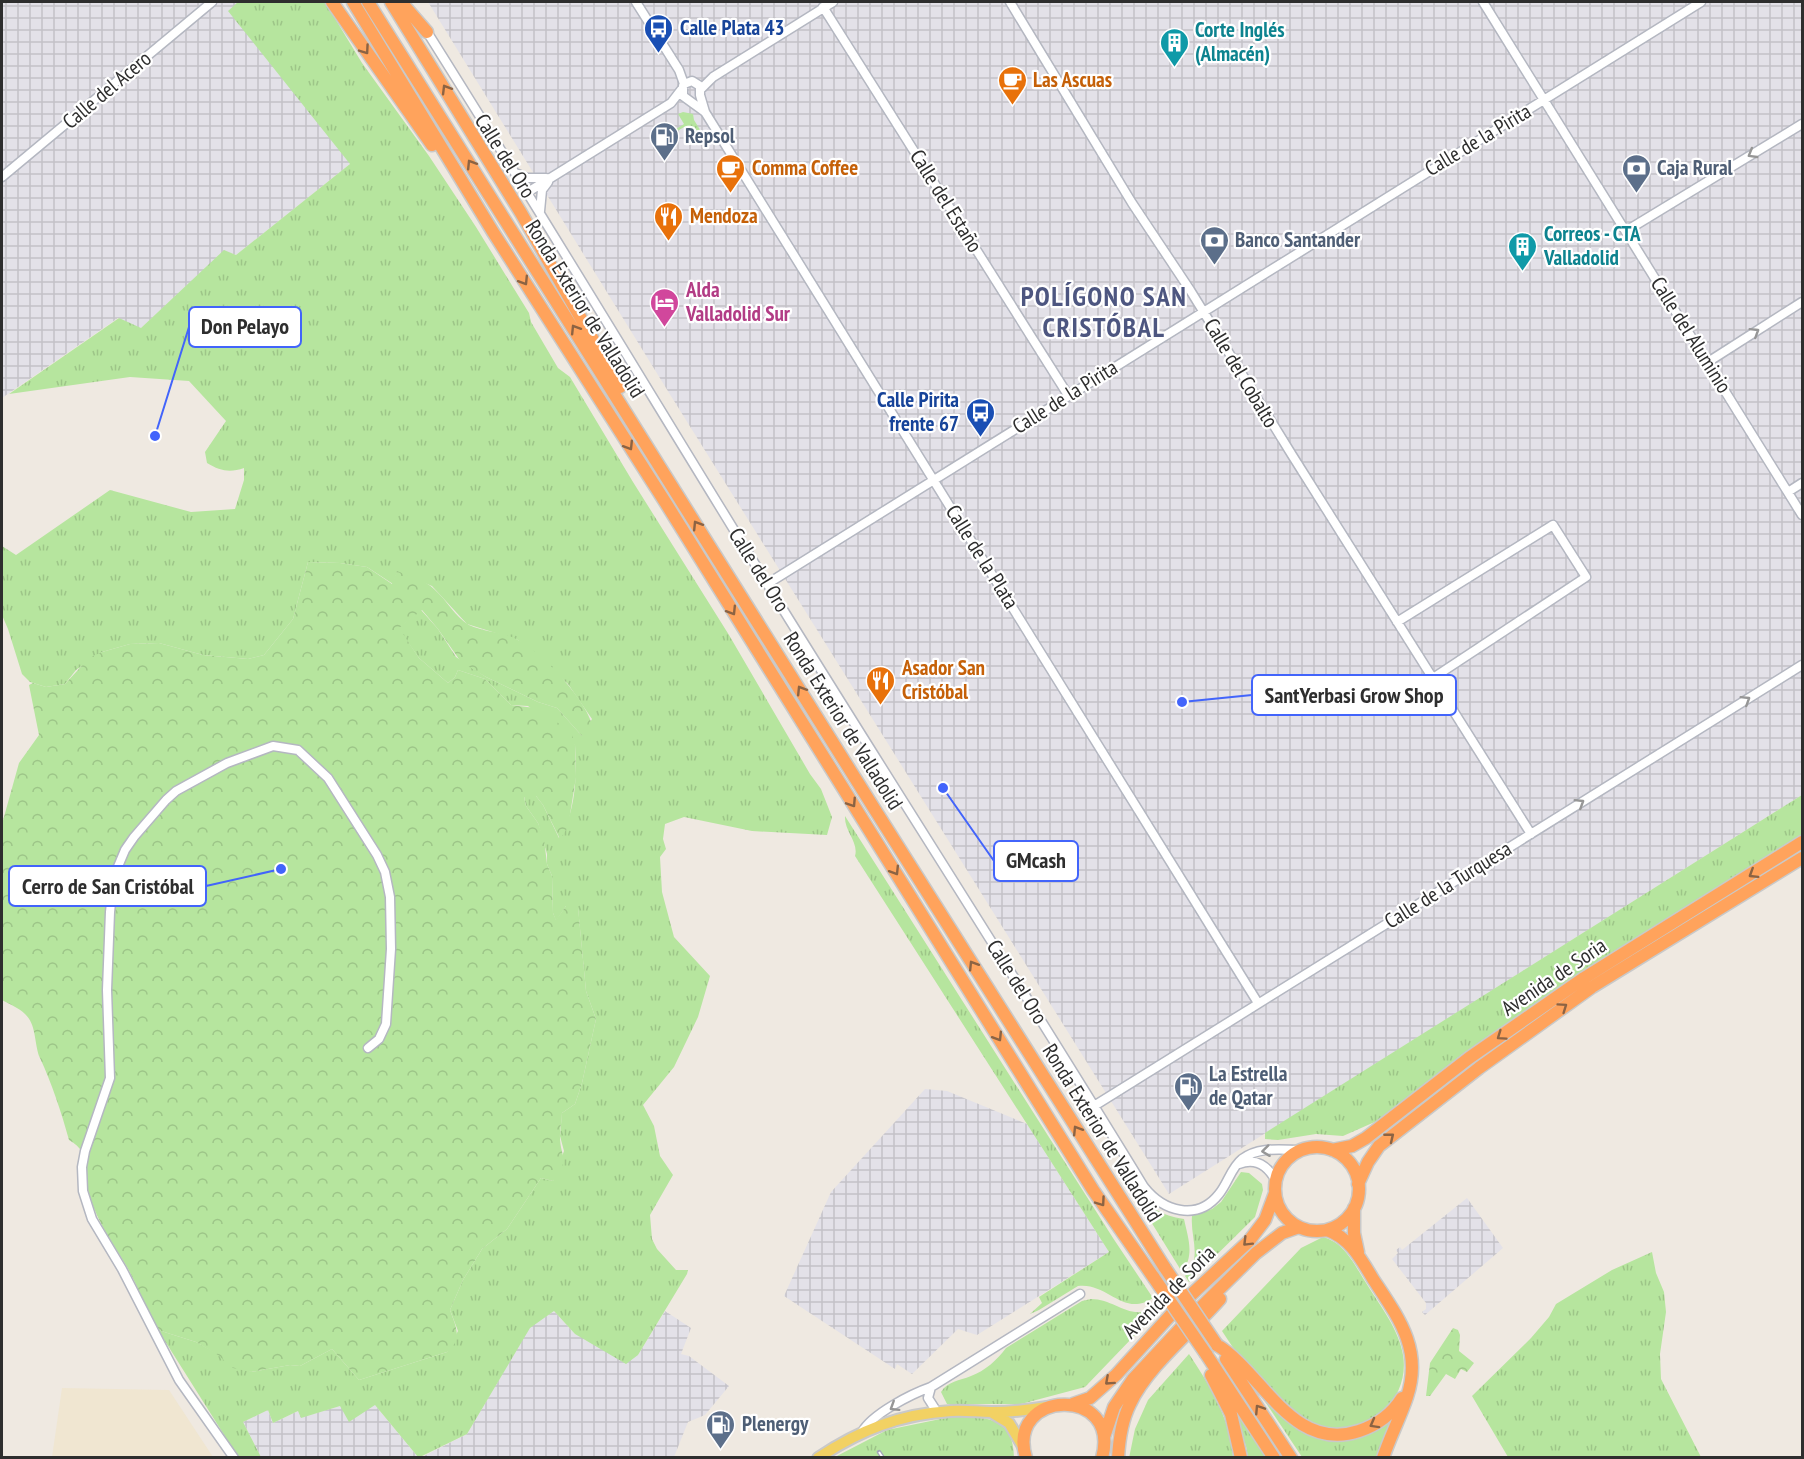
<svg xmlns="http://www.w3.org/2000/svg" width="1804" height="1459" viewBox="0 0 1804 1459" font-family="'PT Sans Narrow',sans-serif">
  <defs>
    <pattern id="industrial-grid" width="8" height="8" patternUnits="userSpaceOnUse" patternTransform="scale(1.5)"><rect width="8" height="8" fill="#e3e1e8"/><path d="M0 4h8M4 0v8" fill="none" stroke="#c3c1c7"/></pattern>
    <pattern id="grass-tufts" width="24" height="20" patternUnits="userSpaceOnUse" patternTransform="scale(1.5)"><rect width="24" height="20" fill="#b6e59e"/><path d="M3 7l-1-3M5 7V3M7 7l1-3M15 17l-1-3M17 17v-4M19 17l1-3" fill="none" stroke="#9dc588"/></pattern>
    <pattern id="forest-crowns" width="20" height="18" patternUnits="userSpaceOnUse" patternTransform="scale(1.5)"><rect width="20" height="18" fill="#b6e59e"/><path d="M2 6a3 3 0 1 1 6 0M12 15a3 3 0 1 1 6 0" fill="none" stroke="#9dc588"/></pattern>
  </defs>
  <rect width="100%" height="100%" fill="#efe9e1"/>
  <path fill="url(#industrial-grid)" d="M2,2H267L350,164L236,255L224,251L140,329L118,318L2,398Z
    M428,2H1802V795L1169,1194L666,388Z
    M925,1089L947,1091L1027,1124L1109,1252L977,1335L958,1329L912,1374L897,1364L895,1369L784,1296L831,1192Z
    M1467,1198L1503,1248L1425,1315L1422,1312L1426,1309V1303L1392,1259L1398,1253L1396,1250L1400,1247L1402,1250Z
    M554,1311L575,1334L638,1355L665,1311L691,1328L681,1354L689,1356L729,1386L705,1415L688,1422L674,1457L420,1458L467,1434L530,1327Z
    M375,1405L418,1457H261L243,1422L268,1410L273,1423L298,1411L302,1417L340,1406Z"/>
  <path fill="#f0e6d1" d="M62,1388L169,1390L213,1457H52Z"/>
  <path fill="url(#grass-tufts)" d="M238,2H325L362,63L429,156L476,227L529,313L531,322L558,368L570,377L633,482L729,635L810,774L821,789L832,817L827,835L752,831L684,817L665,824L663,839L666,849L660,857L662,892L674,937L710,976L698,1017L674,1067L643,1105L654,1126L660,1156L673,1175L650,1215L652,1239L657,1249L676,1270H688L687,1274L638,1355L626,1364L575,1334L554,1311L530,1328L467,1434L420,1457H418L375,1405L349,1422L340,1406L301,1418L298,1411L273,1423L268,1410L243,1422L261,1457H238L158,1330L196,1342L251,1372L290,1365L300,1366L332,1349L359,1380L447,1352L458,1331L450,1310L463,1280L482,1249L507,1229L541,1178L553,1181L564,1151L560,1136L562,1113L575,1104L582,1083L596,1019L586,991L578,908L566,906L556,921L553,913L552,876L547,864V854L538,823L526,806L524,796H536L543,805L559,838C576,813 577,775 575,745L528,706L511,705L485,679L458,670L455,677L448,683L419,658L398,628L421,610L438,629L456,657L486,677L538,702L557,708L582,736L592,719L568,684L518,640L467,624L432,586L397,572L393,584L367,567L340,563L308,562L293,619L264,655L248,659L203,655L159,643L130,644L102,652L76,670L65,684L46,687L30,682L22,674L8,629L2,615V546L16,555L110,490L191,512L235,509L244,480V468C230,473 220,471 207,463L205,452L226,421L189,381L130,377L9,394L119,318L141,328L224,250L236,255L350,164L228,11Z
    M683,112L693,114L694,120L707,141L703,144L695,130L684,127L655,145L654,143L684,124L678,114Z
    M1802,795V835L1565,983L1464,1053L1377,1121L1343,1136L1316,1134L1278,1140L1265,1139V1133Z
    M845,816L1113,1238L1153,1298C1123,1318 1108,1282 1078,1286L1039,1310L1030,1314L1042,1303L1039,1297L1109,1252L855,856C859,842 844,831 845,816Z
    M1241,1172L1249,1173L1262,1184L1263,1190L1255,1217L1189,1282L1185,1276C1203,1257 1190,1238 1192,1216L1212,1209L1221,1202Z
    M1132,1191C1149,1206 1161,1216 1184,1219C1188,1238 1195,1255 1182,1272Z
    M1323,1237C1346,1243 1356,1268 1368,1286C1381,1307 1399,1330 1403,1355C1411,1402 1363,1441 1319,1425C1283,1413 1242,1363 1222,1331L1301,1248Z
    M1652,1252L1656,1273L1664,1292L1666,1312L1660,1354L1661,1379L1701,1457H1508L1472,1396L1531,1338L1549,1317L1556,1304L1612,1270Z
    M1091,1299C1117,1299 1131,1324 1158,1305L1160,1309L1085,1387L1021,1404H947L941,1392C948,1381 959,1381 971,1376C985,1371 997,1360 1006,1348L1082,1301Z
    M1189,1354C1210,1386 1230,1418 1233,1457L1129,1458L1135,1429L1148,1400Z
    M1258,1391L1333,1439L1397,1414L1378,1457H1302Z
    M1232,1406L1267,1457H1248L1246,1446Z
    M950,1417C984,1417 1014,1415 1014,1458H833L887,1430Z"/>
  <path fill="url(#forest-crowns)" d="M308,562L340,563L367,567L392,584L397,571C408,576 425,580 434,589C446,599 456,618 469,625C484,632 503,632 518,640C541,651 590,703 593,729L588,734L582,736L557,708L538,702L486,677L461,662L438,629L422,610L399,628L419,658L448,683L455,677L458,670L485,679L511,705L535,708L553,719L572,734L575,745L576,777L568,827L560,839L543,805L536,796L524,797L526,806L538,823L544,839L547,864L552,876L553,913L556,920L566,906L573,902L578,907L586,991L596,1019L582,1083L575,1104L562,1113C562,1120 560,1127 560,1134C559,1157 572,1158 553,1181L541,1178L507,1229L482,1249L463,1280L450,1310C456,1327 463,1339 447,1352L359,1380L332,1349L300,1366L290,1365L251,1372L233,1368L218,1355L196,1342L158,1330C146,1310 138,1287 127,1267C113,1244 98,1223 90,1197C82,1174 94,1154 69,1140C61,1111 52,1084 40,1058C34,1045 37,1025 25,1014C19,1008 9,1004 2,1000V824L19,763L39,735L29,685L33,683L46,687L65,684L89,658L102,652L130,644L159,643L203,655L248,659L264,655L293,619Z
    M1453,1328L1458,1330L1460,1335L1459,1351L1474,1363L1467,1372L1461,1369L1455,1379L1446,1374L1430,1396H1426L1430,1363Z"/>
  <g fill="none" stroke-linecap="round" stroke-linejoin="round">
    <defs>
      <path id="minor" d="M636,2L679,70L684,84
        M1010,2L1132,203L1190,290L1292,455L1531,834
        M1483,2L1802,515
        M823,7L1068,395
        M424,27C540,211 652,397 766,582C891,784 1020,984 1144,1187C1163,1211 1197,1222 1219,1194C1228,1183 1231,1168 1242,1159C1259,1146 1282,1150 1301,1150
        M684,84L692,81L700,86V95L705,112L1258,1003
        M683,86V96L705,112
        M701,89L713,77L833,2
        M518,174L527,178H546
        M2,177L212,2
        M528,192L671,103L681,90
        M540,211L542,190L548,182
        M1626,231L1802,124
        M1708,362L1802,302
        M1788,492L1802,483
        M767,584L1701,2
        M1397,622L1553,525L1586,577L1433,678
        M1094,1106L1802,665
        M1239,1164C1256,1157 1268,1166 1276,1181
        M931,1387L928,1398L937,1412
        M862,1432C872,1414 911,1394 931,1387L1080,1294
        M234,1458L179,1380L122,1269L92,1219L83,1191L82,1167L85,1151L110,1078L107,990L110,912L114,876L125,850L134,837L166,800L176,791L227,763L273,746L298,750L328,778L377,855L385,872L390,897L391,949L386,1024L379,1039L368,1048"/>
      <path id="major" d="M991,1412L1009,1423L1024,1448
        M818,1458C860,1430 900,1414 951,1411C965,1410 978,1412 992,1412C1011,1412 1029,1410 1047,1407"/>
      <path id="highway" d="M332,2L432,145
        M353,2L493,232L667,505L1093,1190L1154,1278
        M368,2L877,813L1165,1268
        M391,2L521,213L620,387
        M401,2L427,32
        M1275 1189a42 42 0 1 1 84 0a42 42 0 1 1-84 0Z
        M1332,1150L1352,1146L1366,1138L1469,1058L1584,978L1802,842
        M1358,1184L1368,1162L1379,1146L1479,1068L1592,987L1802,858
        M1354,1208V1233L1358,1252
        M1327,1230C1350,1238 1361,1259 1373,1279C1398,1317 1423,1349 1407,1397C1400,1418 1390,1437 1383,1458
        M1217,1345C1262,1372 1292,1453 1359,1431C1377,1425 1392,1414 1402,1398
        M1206,1354L1274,1458
        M1226,1359L1291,1458
        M1211,1375L1231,1414L1241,1458
        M1073,1404L1090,1398L1116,1375L1178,1307L1249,1241L1265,1220L1275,1193
        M1104,1437L1114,1407L1133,1379L1190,1318L1256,1253L1282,1233L1299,1227
        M1026,1458C1005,1389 1122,1385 1102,1458
        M1118,1458C1119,1440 1122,1420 1130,1404C1147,1367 1193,1330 1220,1299"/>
    </defs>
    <use href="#minor" stroke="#b4b7c1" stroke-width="11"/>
    <use href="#major" stroke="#c9c9c9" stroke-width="14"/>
    <use href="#highway" stroke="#c9c9c9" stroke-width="15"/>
    <use href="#minor" stroke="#fff" stroke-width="8"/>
    <use href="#major" stroke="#f2d163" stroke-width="10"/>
    <use href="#highway" stroke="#ffa35c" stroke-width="12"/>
    <defs>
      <path id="rail" d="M879,1452L883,1458"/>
    </defs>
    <use href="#rail" stroke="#a3a6b8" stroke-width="4.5"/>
    <use href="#rail" stroke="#fff" stroke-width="2" stroke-dasharray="7" stroke-linecap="butt"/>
    <defs>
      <path id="highway-bridge" d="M1165,1268L1217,1345
        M1154,1278L1206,1354"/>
    </defs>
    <use href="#highway-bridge" stroke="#c9c9c9" stroke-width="15" stroke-linecap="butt"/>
    <use href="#highway-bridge" stroke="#ffa35c" stroke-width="12"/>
  </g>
  <defs><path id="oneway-chevron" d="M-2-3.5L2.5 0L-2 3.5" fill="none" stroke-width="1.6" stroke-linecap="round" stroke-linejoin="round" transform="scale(1.5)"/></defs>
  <g stroke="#8c6343">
    <use href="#oneway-chevron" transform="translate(365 50) rotate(55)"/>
    <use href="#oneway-chevron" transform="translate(446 89) rotate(-121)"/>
    <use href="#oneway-chevron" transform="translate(471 164) rotate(-122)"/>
    <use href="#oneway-chevron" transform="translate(524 281) rotate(58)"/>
    <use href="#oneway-chevron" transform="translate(575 329) rotate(-122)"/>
    <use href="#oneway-chevron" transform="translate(629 446) rotate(58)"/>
    <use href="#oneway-chevron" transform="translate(697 525) rotate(-122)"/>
    <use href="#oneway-chevron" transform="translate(732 611) rotate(58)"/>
    <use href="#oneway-chevron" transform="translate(801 690) rotate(-122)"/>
    <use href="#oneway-chevron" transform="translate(852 803) rotate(57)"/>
    <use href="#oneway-chevron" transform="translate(895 871) rotate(58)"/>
    <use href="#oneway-chevron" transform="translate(1753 874) rotate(148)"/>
    <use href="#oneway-chevron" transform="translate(973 965) rotate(-122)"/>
    <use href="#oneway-chevron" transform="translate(1563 1007) rotate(-35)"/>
    <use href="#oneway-chevron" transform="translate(1501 1036) rotate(145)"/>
    <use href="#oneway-chevron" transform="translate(998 1037) rotate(58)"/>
    <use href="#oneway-chevron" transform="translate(1077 1130) rotate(-122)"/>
    <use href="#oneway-chevron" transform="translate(1390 1137) rotate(-39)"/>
    <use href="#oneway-chevron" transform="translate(1101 1202) rotate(55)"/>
    <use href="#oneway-chevron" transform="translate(1247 1242) rotate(135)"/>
    <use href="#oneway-chevron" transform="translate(1109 1381) rotate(138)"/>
    <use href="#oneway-chevron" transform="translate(1259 1409) rotate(-123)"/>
    <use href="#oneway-chevron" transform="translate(1374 1424) rotate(151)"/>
  </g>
  <g stroke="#969696">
    <use href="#oneway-chevron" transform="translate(1752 154) rotate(149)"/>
    <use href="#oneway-chevron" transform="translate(1755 332) rotate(-32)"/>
    <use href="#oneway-chevron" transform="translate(1746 700) rotate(-32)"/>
    <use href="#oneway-chevron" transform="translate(1580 803) rotate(-32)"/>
    <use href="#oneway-chevron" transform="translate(1266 1151) rotate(173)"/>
    <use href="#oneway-chevron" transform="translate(894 1407) rotate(148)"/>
  </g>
  <defs>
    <symbol id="bus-pin" viewBox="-11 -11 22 30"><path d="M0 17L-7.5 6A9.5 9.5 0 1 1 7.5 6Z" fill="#1a4fb4" stroke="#fff"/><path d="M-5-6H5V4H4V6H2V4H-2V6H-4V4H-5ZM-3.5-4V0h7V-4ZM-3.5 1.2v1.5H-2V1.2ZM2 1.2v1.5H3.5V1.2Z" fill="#fff"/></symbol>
    <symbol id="building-pin" viewBox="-11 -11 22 30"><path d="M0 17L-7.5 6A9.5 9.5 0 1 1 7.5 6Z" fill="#0f9aa8" stroke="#fff"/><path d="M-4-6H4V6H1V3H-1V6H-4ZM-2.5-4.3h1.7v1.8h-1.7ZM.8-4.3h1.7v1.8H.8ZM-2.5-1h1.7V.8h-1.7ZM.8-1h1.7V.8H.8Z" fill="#fff"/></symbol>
    <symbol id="cafe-pin" viewBox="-11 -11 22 30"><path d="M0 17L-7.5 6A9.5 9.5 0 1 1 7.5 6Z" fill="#e8710a" stroke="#fff"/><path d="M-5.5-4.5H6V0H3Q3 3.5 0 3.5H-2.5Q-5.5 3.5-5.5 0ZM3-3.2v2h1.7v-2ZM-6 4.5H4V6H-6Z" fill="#fff"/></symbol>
    <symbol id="fuel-pin" viewBox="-11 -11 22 30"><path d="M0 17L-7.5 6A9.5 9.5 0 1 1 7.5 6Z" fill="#5c6f8a" stroke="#fff"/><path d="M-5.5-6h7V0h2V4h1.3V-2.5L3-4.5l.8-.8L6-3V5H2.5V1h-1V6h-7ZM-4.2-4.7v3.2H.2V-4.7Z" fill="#fff"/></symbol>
    <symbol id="bank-pin" viewBox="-11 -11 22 30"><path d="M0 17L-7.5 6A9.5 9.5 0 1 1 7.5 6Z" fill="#5c6f8a" stroke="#fff"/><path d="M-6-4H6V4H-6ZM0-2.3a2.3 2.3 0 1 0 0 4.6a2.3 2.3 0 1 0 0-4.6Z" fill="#fff"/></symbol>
    <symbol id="restaurant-pin" viewBox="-11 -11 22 30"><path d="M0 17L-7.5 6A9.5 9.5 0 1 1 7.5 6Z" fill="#e8710a" stroke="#fff"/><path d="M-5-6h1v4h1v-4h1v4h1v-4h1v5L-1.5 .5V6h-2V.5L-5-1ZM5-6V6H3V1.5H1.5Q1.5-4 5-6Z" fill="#fff"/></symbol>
    <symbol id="hotel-pin" viewBox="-11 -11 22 30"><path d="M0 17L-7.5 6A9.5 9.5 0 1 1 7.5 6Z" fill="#d1479c" stroke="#fff"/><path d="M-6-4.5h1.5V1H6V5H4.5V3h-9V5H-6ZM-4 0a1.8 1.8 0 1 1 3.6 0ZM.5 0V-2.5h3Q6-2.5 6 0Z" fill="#fff"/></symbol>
  </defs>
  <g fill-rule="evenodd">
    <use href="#bus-pin" x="642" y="12" width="33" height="45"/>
    <use href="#building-pin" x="1158" y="26" width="33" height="45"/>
    <use href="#cafe-pin" x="996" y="64" width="33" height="45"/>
    <use href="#fuel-pin" x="648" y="120" width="33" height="45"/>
    <use href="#cafe-pin" x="714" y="152" width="33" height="45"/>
    <use href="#bank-pin" x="1620" y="152" width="33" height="45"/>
    <use href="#restaurant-pin" x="652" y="200" width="33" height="45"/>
    <use href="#bank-pin" x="1198" y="224" width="33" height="45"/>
    <use href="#building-pin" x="1506" y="230" width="33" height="45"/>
    <use href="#hotel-pin" x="648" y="286" width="33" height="45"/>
    <use href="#bus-pin" x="964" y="396" width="33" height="45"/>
    <use href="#restaurant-pin" x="864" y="664" width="33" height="45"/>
    <use href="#fuel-pin" x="1172" y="1070" width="33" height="45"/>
    <use href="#fuel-pin" x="704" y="1408" width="33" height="45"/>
  </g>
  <g text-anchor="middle" stroke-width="4.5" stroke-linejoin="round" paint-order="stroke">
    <g font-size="21" font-weight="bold" fill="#164399" stroke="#fff" text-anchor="start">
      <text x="680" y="35">Calle Plata 43</text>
      <text x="959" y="407" text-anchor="end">Calle Pirita<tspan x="959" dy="24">frente 67</tspan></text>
    </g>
    <g font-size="21" font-weight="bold" fill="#0d838f" stroke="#fff" text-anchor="start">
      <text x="1195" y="37">Corte Inglés<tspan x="1195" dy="24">(Almacén)</tspan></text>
      <text x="1544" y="241">Correos - CTA<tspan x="1544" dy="24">Valladolid</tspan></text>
    </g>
    <g font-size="21" font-weight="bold" fill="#c56008" stroke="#fff" text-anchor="start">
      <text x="1033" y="87">Las Ascuas</text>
      <text x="752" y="175">Comma Coffee</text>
      <text x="690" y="223">Mendoza</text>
      <text x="902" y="675">Asador San<tspan x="902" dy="24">Cristóbal</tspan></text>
    </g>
    <g font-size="21" fill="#2e2e2e" stroke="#fff">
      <text transform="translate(107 90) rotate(-40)" y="7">Calle del Acero</text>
      <text transform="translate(1478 140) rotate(-31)" y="7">Calle de la Pirita</text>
      <text transform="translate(505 156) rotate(58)" y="7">Calle del Oro</text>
      <text transform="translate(946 201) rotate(58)" y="7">Calle del Estaño</text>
      <text transform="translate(585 309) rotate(58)" y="7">Ronda Exterior de Valladolid</text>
      <text transform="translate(1691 335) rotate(58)" y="7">Calle del Aluminio</text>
      <text transform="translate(1241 373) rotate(59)" y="7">Calle del Cobalto</text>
      <text transform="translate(1065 397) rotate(-32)" y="7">Calle de la Pirita</text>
      <text transform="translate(982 557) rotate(58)" y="7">Calle de la Plata</text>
      <text transform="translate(759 570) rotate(58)" y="7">Calle del Oro</text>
      <text transform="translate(843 721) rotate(58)" y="7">Ronda Exterior de Valladolid</text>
      <text transform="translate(1448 885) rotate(-32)" y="7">Calle de la Turquesa</text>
      <text transform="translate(1554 977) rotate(-34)" y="7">Avenida de Soria</text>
      <text transform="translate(1017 982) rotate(58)" y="7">Calle del Oro</text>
      <text transform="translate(1102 1133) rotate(58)" y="7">Ronda Exterior de Valladolid</text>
      <text transform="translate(1169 1292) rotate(-45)" y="7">Avenida de Soria</text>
    </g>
    <g font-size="21" font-weight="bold" fill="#4e5e75" stroke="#fff" text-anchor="start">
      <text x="685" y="143">Repsol</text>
      <text x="1657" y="175">Caja Rural</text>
      <text x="1235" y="247">Banco Santander</text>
      <text x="1209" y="1081">La Estrella<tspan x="1209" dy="24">de Qatar</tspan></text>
      <text x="742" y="1431">Plenergy</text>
    </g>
    <g font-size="21" font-weight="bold" fill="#b23c85" stroke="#fff" text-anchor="start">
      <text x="686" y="297">Alda<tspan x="686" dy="24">Valladolid Sur</tspan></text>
    </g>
    <g font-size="27" font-weight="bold" letter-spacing="1.5" fill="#4d5680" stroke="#fff">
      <text x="1104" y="306">POLÍGONO SAN<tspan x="1104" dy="31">CRISTÓBAL</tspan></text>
    </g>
  </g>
  <path fill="none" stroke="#4264fb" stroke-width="2" d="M155 436L189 327M1182 702L1252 695M943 788L994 861M281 869L206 886"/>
  <g fill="#4264fb" stroke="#fff" stroke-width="2">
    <circle cx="155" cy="436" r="6"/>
    <circle cx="1182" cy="702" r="6"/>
    <circle cx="943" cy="788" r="6"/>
    <circle cx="281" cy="869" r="6"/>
  </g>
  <g fill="#fff" stroke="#4264fb" stroke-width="2">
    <rect x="189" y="307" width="112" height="40" rx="6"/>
    <rect x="1252" y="675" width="204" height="40" rx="6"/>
    <rect x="994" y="841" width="84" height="40" rx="6"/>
    <rect x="9" y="866" width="197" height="40" rx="6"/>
  </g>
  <g font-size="22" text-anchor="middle" font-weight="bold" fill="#2e2e2e">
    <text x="245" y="334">Don Pelayo</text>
    <text x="1354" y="703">SantYerbasi Grow Shop</text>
    <text x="1036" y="868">GMcash</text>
    <text x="108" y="894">Cerro de San Cristóbal</text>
  </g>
  <rect width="1804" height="1459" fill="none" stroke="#2e2e2e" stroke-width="6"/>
</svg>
